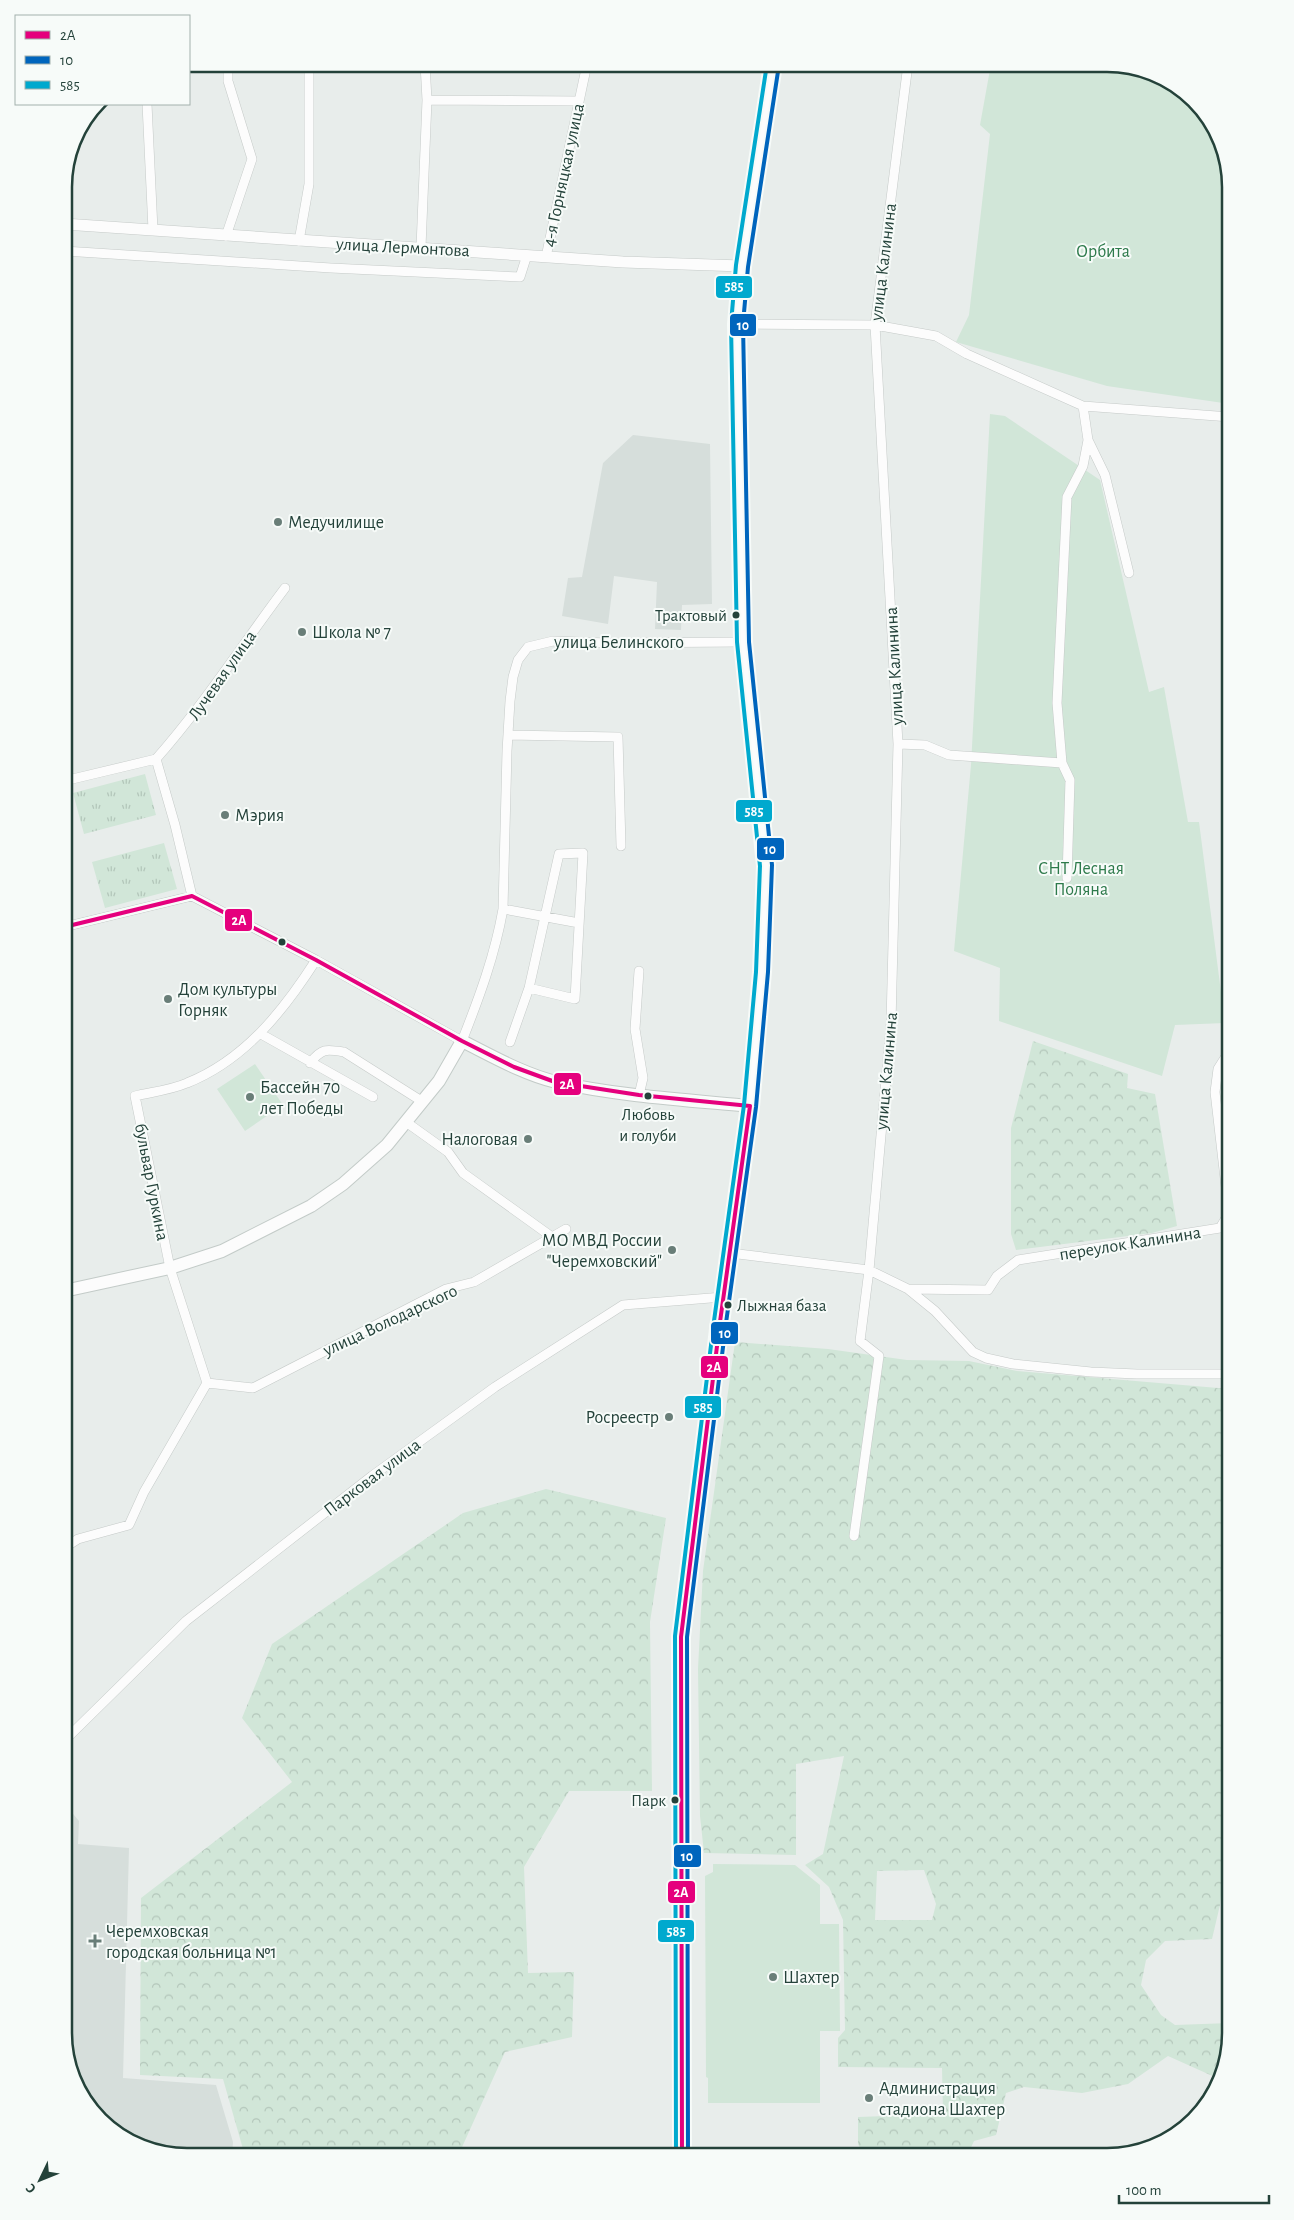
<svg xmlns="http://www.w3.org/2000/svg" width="1294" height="2220" viewBox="0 0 1294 2220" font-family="'Alegreya Sans',sans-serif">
  <defs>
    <pattern id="grass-tufts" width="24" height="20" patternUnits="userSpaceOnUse" patternTransform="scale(1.25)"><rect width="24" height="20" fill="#d1e6d8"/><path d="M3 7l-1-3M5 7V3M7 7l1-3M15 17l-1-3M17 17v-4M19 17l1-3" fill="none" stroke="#b3c6ba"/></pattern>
    <pattern id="forest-crowns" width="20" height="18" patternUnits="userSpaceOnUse" patternTransform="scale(1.25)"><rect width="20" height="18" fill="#d1e6d8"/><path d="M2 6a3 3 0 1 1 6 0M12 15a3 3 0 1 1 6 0" fill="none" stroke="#b3c6ba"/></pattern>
  </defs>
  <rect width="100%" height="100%" fill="#e8edeb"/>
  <path fill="#d6dedb" d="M633,435L710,444L712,604L682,605L681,630L655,629L657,582L614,576L608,624L562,616L568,578L582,577L603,463Z
    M64,1803L79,1821L78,1844L129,1848L123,2078L216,2085L233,2142L232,2156H180L118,2135L76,2087L64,2033Z"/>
  <path fill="url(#grass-tufts)" d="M145,774L156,815L84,834L73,793Z
    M164,843L177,889L105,908L92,862Z"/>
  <path fill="url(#forest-crowns)" fill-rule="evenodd" d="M1033,1041L1128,1074L1127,1088L1155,1094L1177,1226L1152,1233L1016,1250L1011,1234V1128Z
    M735,1342L828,1349L907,1360L969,1361L1017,1371L1230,1389V1807L1220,1905L1212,1939L1165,1941L1146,1960L1141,1985L1161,2015L1175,2025L1230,2023V2033L1217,2078L1168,2056L1128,2084L1082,2093L1024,2087L1006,2093L996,2135L974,2141L967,2156H864L858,2144V2117L943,2114L942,2068L838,2067V2038L845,2030L843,1920L829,1887L805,1865L823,1854L844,1756L796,1764V1855L704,1853L700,1816L698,1669L703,1571ZM924,1870L936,1904L932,1920H875L877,1871Z
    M546,1489L666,1518L650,1622L652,1791H569L524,1867L528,1973L574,1972L572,2037L505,2052L458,2156H245L223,2079L140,2075L141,1898L292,1782L242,1718L272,1644L463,1513Z"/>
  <path fill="#d1e6d8" d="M991,64H1115L1176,85L1218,133L1230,187V404L1107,386L956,342L969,315L990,134L980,125Z
    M990,414L1005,416L1100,480L1149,692L1164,687L1188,822H1199L1225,1023L1175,1025L1162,1076L999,1021L1000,968L954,951L971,765Z
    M255,1064L283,1105L245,1131L217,1089Z
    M713,1864L795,1865L820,1885V1924H839L840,2031H820V2103H708V2078L706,2077L705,1876L713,1872Z"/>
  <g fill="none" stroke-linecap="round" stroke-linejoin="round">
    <defs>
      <path id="minor" d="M427,100L579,101
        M147,104L153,230
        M226,236L252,159L228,81V64
        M299,241L309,184V64
        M421,247L427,100L425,64
        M64,251L331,268L520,277L527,255
        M546,257L587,64
        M737,324L875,325L936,336L967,354L1083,406L1230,417
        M1083,406L1088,440L1105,475L1129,573
        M508,735L618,737L621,846
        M898,744L925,745L949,755L1062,763L1070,780L1067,878
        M156,759C203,706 242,645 285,588
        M156,759L175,825L192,896
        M1062,763L1057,703L1067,497L1083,466L1088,440
        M64,781L156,759
        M503,909L579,923
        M64,927L192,896L316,960L462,1041C479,998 495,955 503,909L507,751L510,701L513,677L518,660L528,647L553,641L607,643L743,642
        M639,971L635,1029L643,1078L639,1095
        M261,1034L373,1097
        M510,1042L529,988L559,854L583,853L575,999L529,988
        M310,1063C322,1048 326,1049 344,1052L423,1102
        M406,1122L448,1152L463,1173L552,1237
        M730,1253L869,1270L908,1289L988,1290L997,1276L1018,1260L1220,1228L1229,1213L1215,1092L1218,1069L1230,1050
        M908,1289L935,1311L973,1352L986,1358L1013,1364L1091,1372L1137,1374H1229
        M207,1383L253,1388L446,1289L474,1282L566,1229
        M854,1536L879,1356L860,1341L869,1270L891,1023L898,744L875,325L908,64
        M64,1548L78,1539L129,1525L144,1492L207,1383L170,1268L135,1096C152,1092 171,1090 187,1083C245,1060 284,1010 316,960
        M64,1741L186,1621L372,1476L495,1387L623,1305L723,1297"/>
      <path id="tertiary" d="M64,224L623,262L742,266"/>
      <path id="secondary" d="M64,1291L170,1268L222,1251L311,1206L343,1184L387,1145L439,1081L462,1041C492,1056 523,1074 556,1082C619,1096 686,1100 750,1106
        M682,2156L681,1637L720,1322L750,1106L762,972L766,866L743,642L737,403V324L742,266L773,64"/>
    </defs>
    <use href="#minor" stroke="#c5cac8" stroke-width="10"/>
    <use href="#tertiary" stroke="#c5cac8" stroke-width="12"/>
    <use href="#secondary" stroke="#c3cbc8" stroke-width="14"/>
    <use href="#minor" stroke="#fcfcfc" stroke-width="9"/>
    <use href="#tertiary" stroke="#fcfcfc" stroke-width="11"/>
    <use href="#secondary" stroke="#fcfcfc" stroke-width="12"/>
    <defs>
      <path id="bus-1" d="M64,927L192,896L316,960L462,1041L514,1067L555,1082L639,1095L750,1106
        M682,2156L681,1637L720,1322L750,1106"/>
      <path id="bus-2" d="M688,2156L687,1637L726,1323L756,1107L768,972L772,865L749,642L743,324L748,267L779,65"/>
      <path id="bus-3" d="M676,2156L675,1636L714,1321L744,1105L756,972L760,866L737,642L731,324L736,265L767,64"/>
    </defs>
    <use href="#bus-1" stroke="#f7fbf9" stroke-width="8"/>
    <use href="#bus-2" stroke="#f7fbf9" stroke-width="8"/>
    <use href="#bus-3" stroke="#f7fbf9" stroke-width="8"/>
    <use href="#bus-1" stroke="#e5007d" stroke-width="4"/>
    <use href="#bus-2" stroke="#0065bd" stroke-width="4"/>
    <use href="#bus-3" stroke="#00a9ce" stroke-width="4"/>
  </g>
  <g fill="#697e78" stroke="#f7fbf9" stroke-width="2">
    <circle cx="278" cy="522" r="5"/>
    <circle cx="302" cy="632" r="5"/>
    <circle cx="225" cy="815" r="5"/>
    <circle cx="168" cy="999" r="5"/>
    <circle cx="250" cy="1097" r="5"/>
    <circle cx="528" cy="1139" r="5"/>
    <circle cx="672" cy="1250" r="5"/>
    <circle cx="669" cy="1417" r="5"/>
    <path d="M92.5 1933.5h5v5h5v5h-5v5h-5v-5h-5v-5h5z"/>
    <circle cx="773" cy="1977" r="5"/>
    <circle cx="869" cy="2098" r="5"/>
  </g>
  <g fill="#24423a" stroke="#f7fbf9" stroke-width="2">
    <circle cx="736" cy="615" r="4.5"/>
    <circle cx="282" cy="942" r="4.5"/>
    <circle cx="648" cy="1096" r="4.5"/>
    <circle cx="728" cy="1305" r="4.5"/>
    <circle cx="675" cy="1800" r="4.5"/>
  </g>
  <g text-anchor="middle" stroke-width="4" stroke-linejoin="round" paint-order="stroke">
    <g font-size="17" fill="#24423a" stroke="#f7fbf9" text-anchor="end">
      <text x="727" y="621">Трактовый</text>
      <text x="648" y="1120" text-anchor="middle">Любовь<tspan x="648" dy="21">и голуби</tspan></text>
      <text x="737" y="1311" text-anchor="start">Лыжная база</text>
      <text x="666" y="1806">Парк</text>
    </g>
    <g font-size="18" fill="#24423a" stroke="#f7fbf9">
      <text transform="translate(563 175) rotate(-78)" y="6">4-я Горняцкая улица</text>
      <text transform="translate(403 247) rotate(3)" y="6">улица Лермонтова</text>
      <text transform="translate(883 262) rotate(-83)" y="6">улица Калинина</text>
      <text x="619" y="648">улица Белинского</text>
      <text transform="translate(894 666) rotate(-93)" y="6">улица Калинина</text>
      <text transform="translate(222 675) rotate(-55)" y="6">Лучевая улица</text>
      <text transform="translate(886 1071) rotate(-85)" y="6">улица Калинина</text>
      <text transform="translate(152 1182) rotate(79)" y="6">бульвар Гуркина</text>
      <text transform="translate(1130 1243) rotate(-9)" y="6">переулок Калинина</text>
      <text transform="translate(390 1320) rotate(-25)" y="6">улица Володарского</text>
      <text transform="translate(372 1477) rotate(-37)" y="6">Парковая улица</text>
    </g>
    <g font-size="18" fill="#2d7a4b" stroke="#f7fbf9">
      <text x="1103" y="257">Орбита</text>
      <text x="1081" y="874">СНТ Лесная<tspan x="1081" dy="21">Поляна</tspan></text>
    </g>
    <g font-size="18" fill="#24423a" stroke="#f7fbf9" text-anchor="start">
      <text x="288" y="528">Медучилище</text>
      <text x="312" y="638">Школа № 7</text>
      <text x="235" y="821">Мэрия</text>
      <text x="178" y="995">Дом культуры<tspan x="178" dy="21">Горняк</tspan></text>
      <text x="260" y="1093">Бассейн 70<tspan x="260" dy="21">лет Победы</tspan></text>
      <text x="518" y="1145" text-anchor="end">Налоговая</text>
      <text x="662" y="1246" text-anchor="end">МО МВД России<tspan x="662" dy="21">"Черемховский"</tspan></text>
      <text x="659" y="1423" text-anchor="end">Росреестр</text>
      <text x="106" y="1937">Черемховская<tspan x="106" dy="21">городская больница №1</tspan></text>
      <text x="783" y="1983">Шахтер</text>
      <text x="879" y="2094">Администрация<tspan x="879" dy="21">стадиона Шахтер</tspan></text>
    </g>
  </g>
  <path d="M0 0H1294V2220H0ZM187 72H1107A115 115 0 0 1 1222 187V2033A115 115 0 0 1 1107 2148H187A115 115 0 0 1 72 2033V187A115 115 0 0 1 187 72Z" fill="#f7fbf9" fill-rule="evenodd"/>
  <path fill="none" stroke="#24423a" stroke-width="2.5" d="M187 72H1107A115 115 0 0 1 1222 187V2033A115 115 0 0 1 1107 2148H187A115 115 0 0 1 72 2033V187A115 115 0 0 1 187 72Z"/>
  <g stroke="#f7fbf9" stroke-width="2">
    <rect x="715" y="275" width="38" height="24" rx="5" fill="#00a9ce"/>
    <rect x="729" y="313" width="28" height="24" rx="5" fill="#0065bd"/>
    <rect x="735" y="799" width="38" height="24" rx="5" fill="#00a9ce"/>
    <rect x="756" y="837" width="29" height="24" rx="5" fill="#0065bd"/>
    <rect x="224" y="908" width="29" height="24" rx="5" fill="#e5007d"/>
    <rect x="553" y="1072" width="29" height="24" rx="5" fill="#e5007d"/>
    <rect x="710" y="1321" width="29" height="24" rx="5" fill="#0065bd"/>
    <rect x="700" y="1355" width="29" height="24" rx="5" fill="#e5007d"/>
    <rect x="684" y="1395" width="38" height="24" rx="5" fill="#00a9ce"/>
    <rect x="673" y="1844" width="29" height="24" rx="5" fill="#0065bd"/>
    <rect x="667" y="1880" width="29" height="24" rx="5" fill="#e5007d"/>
    <rect x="657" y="1919" width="38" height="24" rx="5" fill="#00a9ce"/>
  </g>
  <g font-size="14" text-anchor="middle" font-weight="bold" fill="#fff">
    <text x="734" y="291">585</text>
    <text x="743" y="330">10</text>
    <text x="754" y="816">585</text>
    <text x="770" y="854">10</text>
    <text x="239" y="925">2А</text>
    <text x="567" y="1089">2А</text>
    <text x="725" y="1338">10</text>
    <text x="714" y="1372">2А</text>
    <text x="703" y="1412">585</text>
    <text x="687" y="1861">10</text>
    <text x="681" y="1897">2А</text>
    <text x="676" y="1936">585</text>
  </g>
  <rect x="15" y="15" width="175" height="90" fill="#f7fbf9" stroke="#a3b1ad"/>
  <rect x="25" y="31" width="25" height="8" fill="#e5007d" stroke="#a3b1ad"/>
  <text x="60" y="40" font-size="15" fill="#24423a">2А</text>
  <rect x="25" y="56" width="25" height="8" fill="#0065bd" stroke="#a3b1ad"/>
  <text x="60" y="65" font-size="15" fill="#24423a">10</text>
  <rect x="25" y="81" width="25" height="8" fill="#00a9ce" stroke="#a3b1ad"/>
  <text x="60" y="90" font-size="15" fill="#24423a">585</text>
  <g transform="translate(40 2180) rotate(227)" stroke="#f7fbf9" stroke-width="4" paint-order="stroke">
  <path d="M0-4L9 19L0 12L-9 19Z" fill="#24423a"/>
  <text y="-8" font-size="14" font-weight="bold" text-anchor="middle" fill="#24423a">С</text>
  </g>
  <path d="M1119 2195v8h150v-8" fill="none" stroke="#24423a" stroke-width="2.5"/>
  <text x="1126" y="2195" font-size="15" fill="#24423a" stroke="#f7fbf9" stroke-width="4" paint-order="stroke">100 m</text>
</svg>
